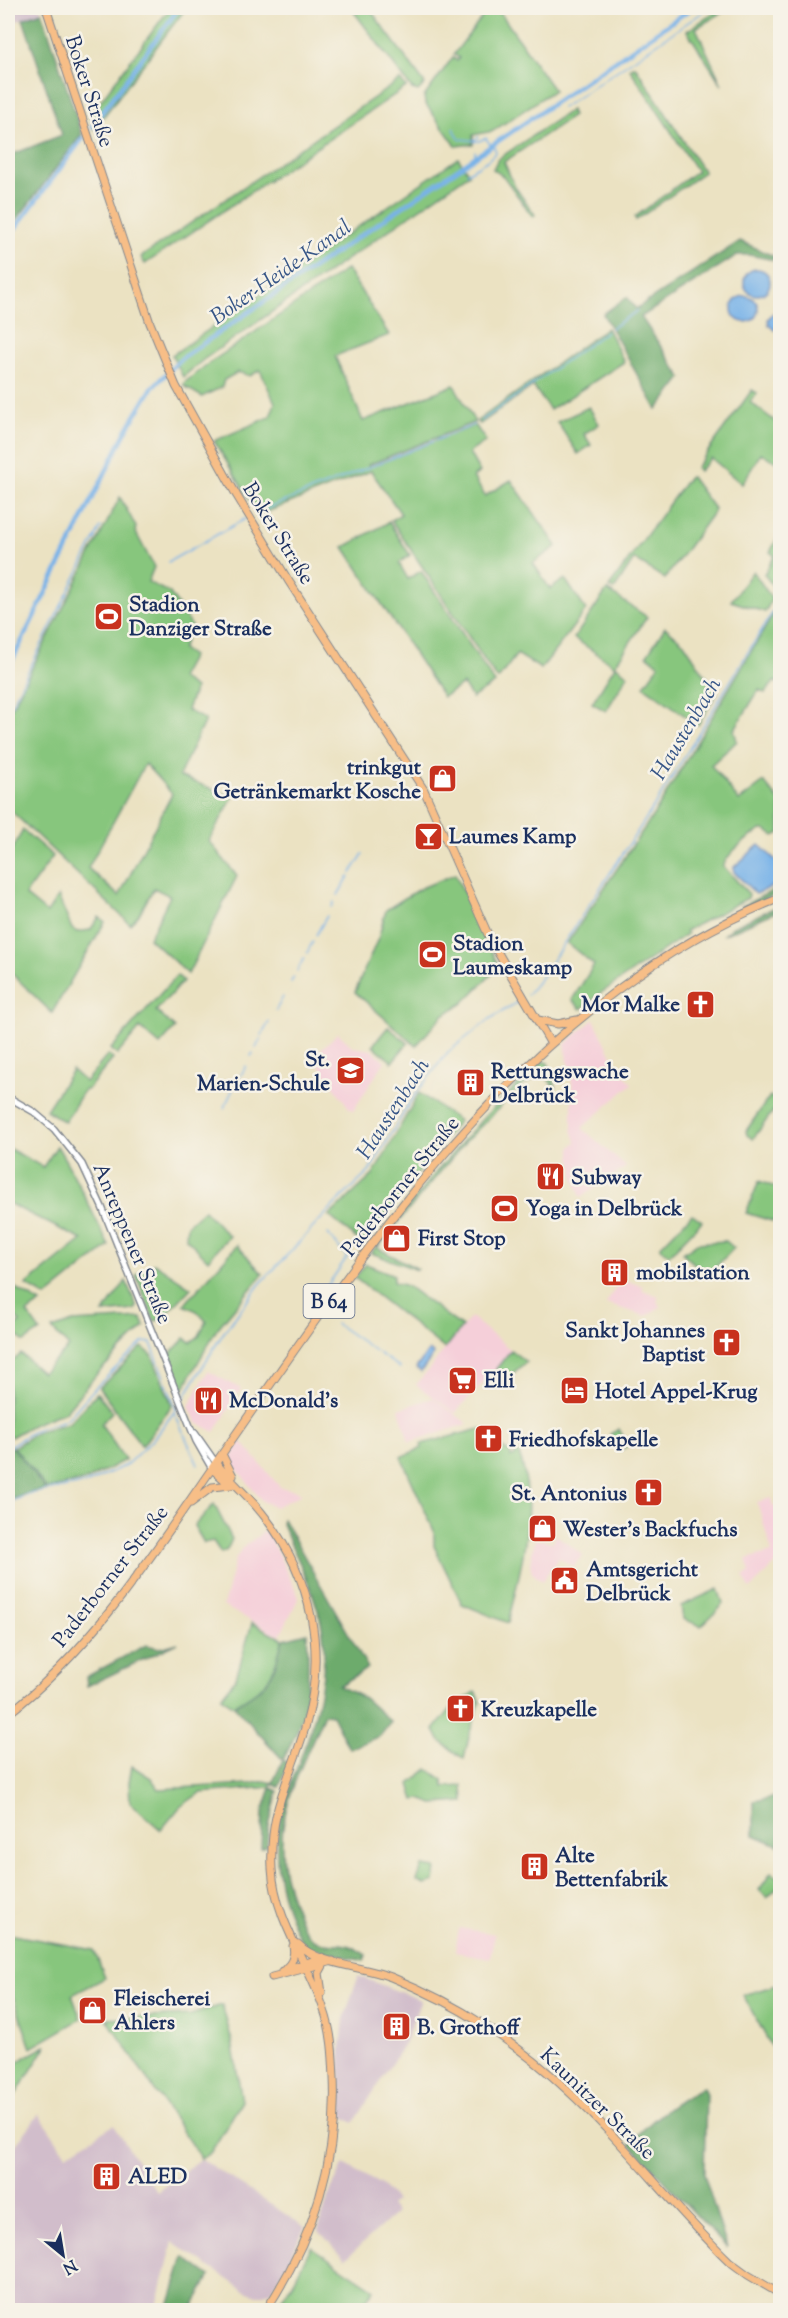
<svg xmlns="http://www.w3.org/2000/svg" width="788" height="2318" viewBox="0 0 788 2318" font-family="'Sorts Mill Goudy',serif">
  <rect width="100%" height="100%" fill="#f7f3e8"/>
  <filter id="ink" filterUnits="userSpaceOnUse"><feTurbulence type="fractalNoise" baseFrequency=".0167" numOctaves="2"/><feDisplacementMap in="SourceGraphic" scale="12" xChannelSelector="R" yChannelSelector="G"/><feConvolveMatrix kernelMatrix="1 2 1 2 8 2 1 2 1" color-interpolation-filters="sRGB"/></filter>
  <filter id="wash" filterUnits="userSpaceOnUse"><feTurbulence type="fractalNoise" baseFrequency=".008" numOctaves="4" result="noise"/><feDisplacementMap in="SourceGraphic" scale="24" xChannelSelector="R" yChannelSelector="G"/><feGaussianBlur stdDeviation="1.35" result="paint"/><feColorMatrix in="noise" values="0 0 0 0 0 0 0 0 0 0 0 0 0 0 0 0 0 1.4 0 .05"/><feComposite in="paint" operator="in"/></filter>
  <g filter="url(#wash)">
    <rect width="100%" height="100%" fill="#ebe2c2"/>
    <path fill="#f5cfd9" d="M594,1019L616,1064L632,1084L582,1128L626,1167L581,1197L574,1179L571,1156V1147L576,1142L572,1129V1085L565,1044Z
      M338,1033L353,1047L372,1050L385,1061L353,1111L349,1108L313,1057Z
      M625,1281L643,1286L642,1290L659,1296L657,1301L660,1307L646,1316L606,1304L619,1282Z
      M471,1317L511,1350L496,1369L455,1413L416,1385Z
      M208,1371L241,1389L215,1432L197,1423L189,1406Z
      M433,1398L468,1424L409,1442L399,1409Z
      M241,1441L280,1487L298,1491L302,1494L275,1507L262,1501L232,1463L231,1457Z
      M771,1498L773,1507L780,1505V1560L750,1589L743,1576L750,1572L746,1559L772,1552L757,1502Z
      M263,1532L268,1533L299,1597L280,1636L223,1606L235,1560L242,1548Z
      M556,1535L583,1555L573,1567L559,1557L542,1581L532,1573L530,1563L535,1539L553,1542Z
      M459,1928L495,1934L490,1958L455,1952Z"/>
    <path fill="#d1bdcb" d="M8,8H40L42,12L8,24Z
      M358,1976L421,2000L405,2042L354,2123L343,2117L340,2084L341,2046L344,2019Z
      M39,2114L66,2154L114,2125L157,2192L201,2159L305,2227L281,2275L270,2291L262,2295H255L244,2290L173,2242L156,2310H13L8,2299V2155Z
      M344,2164L383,2186L396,2201L390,2206L396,2213L345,2259L318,2230L331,2190Z"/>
    <path fill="#87c67d" stroke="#517a6e" stroke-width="1.5" fill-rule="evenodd" d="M170,8H186L94,129L90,115Z
      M351,8H369L425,84L418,91L412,89Z
      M489,8H497L554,90L493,131L473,135V144L456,146L425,103L424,97L453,57L457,61L459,58L454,54Z
      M721,8H730L696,28L722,85L687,31Z
      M635,66L704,172L636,220L635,217L697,171L630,69Z
      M400,80L406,87L145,264L141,257Z
      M571,110L573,116L504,162L515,187L535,215L533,217L504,177L493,169L498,159Z
      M458,158L469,174L203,360L183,377L172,355Z
      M347,269L389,335L335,356L363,421L454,385L475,422L368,465L369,467L475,425L486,441L469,453L480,472L473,477L485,496L511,480L557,546L533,563L550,589L565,579L586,610L541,669L517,654L498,679L495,676L391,520L401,514L371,471L259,515L214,441L270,417L275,403L260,370L250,376L238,372L224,380L222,387L202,397L184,386V383L205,366Z
      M607,328L624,362L550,410L533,386L480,424L477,421Z
      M752,390L757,393L750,402L780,425V464L761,453L742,484L711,458L699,471L696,468Z
      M589,407L599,424L584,434L591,445L578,454L557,422Z
      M691,477L715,510L665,579L634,559L614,590L609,587L688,478Z
      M120,497L136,527L135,531L154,567L148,582L170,593L191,625L182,649L192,656L180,678L195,688L187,710L205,720L179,776L233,797L209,841L237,876L188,974L149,938L170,896L154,888L138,916L130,924L8,808V715ZM145,764L172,794L119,896L88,868Z
      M389,522L410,555L399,563L408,579L421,571L495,683L472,698L463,684L443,697L344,547Z
      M780,534V603L777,596L779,594L764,574L775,556L770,552Z
      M753,571L772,599L765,612L731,601Z
      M607,590L647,617L615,665L628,675L606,711L592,703L615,666L574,638Z
      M777,608L780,614V685L775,681L765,693L759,690L734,730L737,741L711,765L739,801L764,782L780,802V833L774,836L765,830H761C747,839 729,851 723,866L749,894L748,898L685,931L687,934L598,995L581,1009L572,1000L594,965L567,943L656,811Z
      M665,627L684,643L717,693L698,725L644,686L659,665L647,655Z
      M23,830L53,856L25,895L47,913L58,896L72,929L77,932L90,930L99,917L105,922L52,1013L8,970V857Z
      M455,874L499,967L462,1004L443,1015L416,1046L355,992L379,936L386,910L419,889Z
      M177,975L183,981L156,1011L175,1028L160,1045L140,1028L117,1055L111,1049Z
      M388,1027L408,1043L392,1062L373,1045Z
      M108,1055L113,1059L87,1090H84L65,1122L46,1110L72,1070L85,1082Z
      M542,1061L548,1063L556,1087L555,1088L544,1074L521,1086L466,1141L377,1248L418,1269L417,1270L371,1253L436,1172L484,1117Z
      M419,1093L459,1121L363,1244L329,1216L373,1175Z
      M770,1096L780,1103V1116L773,1111L753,1139L747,1135L746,1131Z
      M57,1146C77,1178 93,1214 109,1246L46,1297L26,1285L82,1240L8,1203V1148L43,1167Z
      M759,1181L780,1189V1202L775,1222L746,1213Z
      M204,1210L229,1236L208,1260L186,1238L187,1225Z
      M692,1214L702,1221L669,1255L660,1247Z
      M726,1241L734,1248L707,1276L683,1253L697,1243Z
      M237,1245L263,1274L217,1329L182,1391L168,1356L185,1338L191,1342L199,1336L206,1321L197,1311L184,1305Z
      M154,1263L191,1288L162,1319L154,1321L136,1275Z
      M366,1264L394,1275L393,1282L407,1286L462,1327L445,1349L355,1278Z
      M126,1281L137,1307L134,1310L103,1313Z
      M8,1284L41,1303L27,1313L40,1331L24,1342L11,1330L20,1322L8,1310Z
      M141,1318L145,1326L96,1375L65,1412L34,1424L11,1437L8,1434V1365L21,1354L42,1373L69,1347L52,1329L73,1322Z
      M142,1347L152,1355L172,1405L142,1446L99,1388Z
      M511,1350L526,1362L506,1379L496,1369Z
      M97,1393L112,1412L101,1424L125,1460L87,1480L47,1489L14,1447L39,1431L69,1423Z
      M480,1429L484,1430L488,1436L490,1435L494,1441L507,1451H510L511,1457L515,1456L517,1449C540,1501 521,1569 508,1623L462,1604L434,1546V1531L401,1457L422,1448L421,1444Z
      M619,1429L628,1446L618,1451L610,1434Z
      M214,1504L232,1539L227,1550L221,1553L213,1541L204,1543L194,1526Z
      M718,1589L723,1603L720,1608L701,1626L683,1619L681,1606Z
      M252,1623L283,1639C271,1681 272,1683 234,1706L221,1697L236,1678Z
      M476,1691L480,1703L470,1732L464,1759L439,1740L434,1730L453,1706Z
      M132,1766L151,1778L159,1789L250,1784L265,1781L272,1783L270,1787L200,1793L180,1807L161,1830L130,1803L129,1782Z
      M428,1769L443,1780L444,1787L463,1786L464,1802L433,1804L420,1799L415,1800L410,1784Z
      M422,1866L436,1868L434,1882L425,1885L417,1881Z
      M771,1873L780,1879V1885L767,1898L759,1890Z
      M8,1934L94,1950L105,1978L72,1995L81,2019L31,2048L9,1985L8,1986Z
      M780,1984V2062L743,1995Z
      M222,2005L232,2041L242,2101L211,2152L201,2159L107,2019L191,2015Z
      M47,2045L13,2099L8,2095V2067Z
      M311,2247L374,2289L364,2304L370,2310H274L293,2283Z"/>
    <path fill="#6dab6c" stroke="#446d65" stroke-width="1.5" d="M42,12L82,134L8,231V156L62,135L23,19Z
      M740,241L780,259V261L749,255H737L641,317L682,378L657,410L603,314L627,297L636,309Z
      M780,887V893L743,908L742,906Z
      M780,905V910L723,935L733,927Z
      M13,1447L46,1490L29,1493L8,1501V1449Z
      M283,1519L368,1668L339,1686L364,1698L391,1722L380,1736L349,1749L332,1715L324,1714C295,1783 264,1829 294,1905C299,1918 303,1932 314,1940C324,1946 339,1942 350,1946C355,1948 361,1952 366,1955L364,1961L310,1948C299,1942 296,1930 291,1919C277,1887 273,1849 280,1816C283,1799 291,1784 297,1768C312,1727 326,1689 324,1644C322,1603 298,1562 282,1524Z
      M307,1633C309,1663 310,1697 299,1726C295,1737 289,1748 283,1760L288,1764L279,1787L272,1784L283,1760L234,1706C272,1683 271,1681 283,1639Z
      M178,1643L87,1686L86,1677L146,1645L160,1648Z
      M271,1788L278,1791L268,1830L267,1846L261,1848L263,1812Z
      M780,1796V1846L754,1835V1801Z
      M703,2087L706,2094L704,2174L727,2248L630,2144C650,2120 675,2102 703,2087Z
      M184,2257L210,2276L191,2310H168Z"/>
    <path fill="#78b2e8" stroke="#4a70a3" stroke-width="1.5" d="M744 282a13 13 0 1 1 26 0a13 13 0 1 1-26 0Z
      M732 309a13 13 0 1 1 26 0a13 13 0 1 1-26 0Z
      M773,313L780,314V329L774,330L769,325L768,319Z
      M759,845L780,864V883L756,894L734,872L733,868Z
      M429,1350L434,1354L421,1372L416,1368Z"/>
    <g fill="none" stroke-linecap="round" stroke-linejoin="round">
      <path stroke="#78b2e8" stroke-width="1.5" d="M562,108L709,8
        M453,128L460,139L479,141L486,138L491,146
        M477,138L478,137
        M475,142V139
        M475,156V151
        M467,173L488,160L496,152L493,144
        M611,328L637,311
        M481,421L606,332
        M258,512L474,425
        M168,562L245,519
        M8,711L101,527
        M351,873L363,854
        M338,895L349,876
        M332,907L334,902
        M316,935L327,916
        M307,953L313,941
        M297,971L304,958
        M291,982L294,977
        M527,995L543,975L653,808L780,600
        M276,1010L283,997
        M262,1035L269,1022
        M256,1048L261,1038
        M251,1056L253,1053
        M237,1082L246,1066
        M224,1108L233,1089
        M316,1303L347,1257L328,1234
        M336,1324L400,1368
        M183,1399L222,1335L259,1285L339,1200L369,1172L411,1100L448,1052L490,1019L521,1000
        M174,1412L183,1432
        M184,1434L198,1465
        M8,1447L39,1428L63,1421L71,1415L96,1387L143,1342L151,1343L176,1409
        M8,1503L29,1494L88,1483L126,1465L153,1439L179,1406"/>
      <path stroke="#78b2e8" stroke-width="4.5" d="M92,126L179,8
        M8,238L83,138
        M8,669L126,431L152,388L182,358L692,8"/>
    </g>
  </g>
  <g filter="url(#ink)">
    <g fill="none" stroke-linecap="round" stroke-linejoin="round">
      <defs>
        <path id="minor" d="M8,1097L34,1112L54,1129L82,1164L102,1207L196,1441L212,1469
          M195,1433L216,1463"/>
        <path id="major" d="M46,8L150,323L176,386L237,496L288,580L424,790L490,939L551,1044
          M538,1020L558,1024L577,1020
          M222,1454L233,1476
          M216,1463C231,1482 250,1497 265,1517C313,1579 327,1653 305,1728C289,1781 269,1810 272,1869C275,1921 309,1963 324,2010C332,2032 333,2055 334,2078C338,2163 312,2240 266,2310
          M212,1469L229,1484
          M191,1503L212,1487L231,1485
          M8,1714C93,1649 154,1552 215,1464C367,1247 523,1001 780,898
          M298,1944C318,1965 363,1966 391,1977C423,1990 455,2006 484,2025C513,2044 541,2065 566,2089C624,2142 672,2206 729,2261L748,2275L780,2294
          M286,1968C293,1962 295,1955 293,1946
          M282,1971L321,1958
          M272,1977L333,1961
          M322,1993L319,1973L324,1964"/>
      </defs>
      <use href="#minor" stroke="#838890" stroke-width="8"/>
      <use href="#major" stroke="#838890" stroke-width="9"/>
      <use href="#minor" stroke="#fff" stroke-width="5"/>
      <use href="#major" stroke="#f7be87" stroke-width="7"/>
    </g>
  </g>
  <defs>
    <symbol id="stadium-square" viewBox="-11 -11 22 22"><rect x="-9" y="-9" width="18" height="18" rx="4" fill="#c8321e" stroke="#f7f3e8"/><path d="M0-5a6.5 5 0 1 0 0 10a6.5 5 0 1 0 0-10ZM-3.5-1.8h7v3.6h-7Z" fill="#fff"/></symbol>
    <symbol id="shop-square" viewBox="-11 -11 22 22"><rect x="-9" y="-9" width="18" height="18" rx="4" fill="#c8321e" stroke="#f7f3e8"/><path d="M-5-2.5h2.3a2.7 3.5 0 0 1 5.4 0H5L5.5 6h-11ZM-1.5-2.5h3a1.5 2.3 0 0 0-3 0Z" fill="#fff"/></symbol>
    <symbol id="bar-square" viewBox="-11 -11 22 22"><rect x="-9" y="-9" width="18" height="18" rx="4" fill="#c8321e" stroke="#f7f3e8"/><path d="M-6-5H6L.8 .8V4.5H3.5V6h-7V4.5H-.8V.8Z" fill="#fff"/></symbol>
    <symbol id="church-square" viewBox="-11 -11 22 22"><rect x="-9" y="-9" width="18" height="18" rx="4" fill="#c8321e" stroke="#f7f3e8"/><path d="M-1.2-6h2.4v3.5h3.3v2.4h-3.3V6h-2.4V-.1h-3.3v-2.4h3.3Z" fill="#fff"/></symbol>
    <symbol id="school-square" viewBox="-11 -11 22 22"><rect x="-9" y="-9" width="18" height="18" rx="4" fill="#c8321e" stroke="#f7f3e8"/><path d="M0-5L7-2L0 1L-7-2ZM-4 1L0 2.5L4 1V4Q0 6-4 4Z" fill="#fff"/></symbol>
    <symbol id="building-square" viewBox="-11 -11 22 22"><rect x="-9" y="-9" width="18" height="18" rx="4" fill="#c8321e" stroke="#f7f3e8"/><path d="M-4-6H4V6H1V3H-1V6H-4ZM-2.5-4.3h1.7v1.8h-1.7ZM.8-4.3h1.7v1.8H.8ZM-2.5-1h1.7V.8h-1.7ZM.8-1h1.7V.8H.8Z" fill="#fff"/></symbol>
    <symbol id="restaurant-square" viewBox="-11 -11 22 22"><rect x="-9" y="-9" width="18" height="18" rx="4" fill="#c8321e" stroke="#f7f3e8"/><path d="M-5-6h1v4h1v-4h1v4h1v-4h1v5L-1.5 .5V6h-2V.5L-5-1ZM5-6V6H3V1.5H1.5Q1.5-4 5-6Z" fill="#fff"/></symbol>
    <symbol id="supermarket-square" viewBox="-11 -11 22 22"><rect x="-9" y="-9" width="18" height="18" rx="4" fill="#c8321e" stroke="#f7f3e8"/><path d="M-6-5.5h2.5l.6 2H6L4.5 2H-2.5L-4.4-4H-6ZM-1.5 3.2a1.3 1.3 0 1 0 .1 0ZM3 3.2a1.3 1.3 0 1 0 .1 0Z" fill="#fff"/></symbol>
    <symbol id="hotel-square" viewBox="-11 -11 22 22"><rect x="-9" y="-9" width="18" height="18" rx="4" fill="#c8321e" stroke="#f7f3e8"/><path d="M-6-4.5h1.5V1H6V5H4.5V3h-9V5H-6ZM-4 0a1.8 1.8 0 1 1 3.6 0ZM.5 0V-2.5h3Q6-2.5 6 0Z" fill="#fff"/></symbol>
    <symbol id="civic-square" viewBox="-11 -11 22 22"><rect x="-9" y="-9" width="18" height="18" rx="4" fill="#c8321e" stroke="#f7f3e8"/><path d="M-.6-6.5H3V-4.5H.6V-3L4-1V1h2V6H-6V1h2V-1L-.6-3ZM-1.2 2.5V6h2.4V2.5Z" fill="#fff"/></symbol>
  </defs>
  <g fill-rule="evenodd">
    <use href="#stadium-square" x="92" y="600" width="33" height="33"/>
    <use href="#shop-square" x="426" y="762" width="33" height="33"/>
    <use href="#bar-square" x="412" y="820" width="33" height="33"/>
    <use href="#stadium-square" x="416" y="938" width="33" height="33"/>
    <use href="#church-square" x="684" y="988" width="33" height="33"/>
    <use href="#school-square" x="334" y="1054" width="33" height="33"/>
    <use href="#building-square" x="454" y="1066" width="33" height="33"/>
    <use href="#restaurant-square" x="534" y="1160" width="33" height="33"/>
    <use href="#stadium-square" x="488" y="1192" width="33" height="33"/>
    <use href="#shop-square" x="380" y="1222" width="33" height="33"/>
    <use href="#building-square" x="598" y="1256" width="33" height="33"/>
    <use href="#church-square" x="710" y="1326" width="33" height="33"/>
    <use href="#supermarket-square" x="446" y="1364" width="33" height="33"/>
    <use href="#hotel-square" x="558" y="1374" width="33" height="33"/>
    <use href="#restaurant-square" x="192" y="1384" width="33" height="33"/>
    <use href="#church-square" x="472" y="1422" width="33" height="33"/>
    <use href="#church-square" x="632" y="1476" width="33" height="33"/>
    <use href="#shop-square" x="526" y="1512" width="33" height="33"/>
    <use href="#civic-square" x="548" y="1564" width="33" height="33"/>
    <use href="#church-square" x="444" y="1692" width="33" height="33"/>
    <use href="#building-square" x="518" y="1850" width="33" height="33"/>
    <use href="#shop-square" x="76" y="1994" width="33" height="33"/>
    <use href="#building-square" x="380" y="2010" width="33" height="33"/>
    <use href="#building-square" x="90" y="2160" width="33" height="33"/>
  </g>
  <g text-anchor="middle" stroke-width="5" stroke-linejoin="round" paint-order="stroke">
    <rect fill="#f7f3e8" stroke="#5d6a87" stroke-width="1.5" x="303.5" y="1284" width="51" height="34" rx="4.5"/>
    <g font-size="20" font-weight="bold" fill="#1b2f5e">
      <text x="329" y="1308">B 64</text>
    </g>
    <g font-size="21" fill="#1b2f5e" stroke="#f7f3e8">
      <text transform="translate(90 91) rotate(72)" y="7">Boker Straße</text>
      <text transform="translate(279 533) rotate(58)" y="7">Boker Straße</text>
      <text transform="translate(400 1186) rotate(-51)" y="7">Paderborner Straße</text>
      <text transform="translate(133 1243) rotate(67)" y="7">Anreppener Straße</text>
      <text transform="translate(110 1576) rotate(-52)" y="7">Paderborner Straße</text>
      <text transform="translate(598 2103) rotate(44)" y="7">Kaunitzer Straße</text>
    </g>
    <g font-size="21" font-weight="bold" fill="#1b2f5e" stroke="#f7f3e8" text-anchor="start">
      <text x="129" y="611">Stadion<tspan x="129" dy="24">Danziger Straße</tspan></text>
      <text x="421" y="774" text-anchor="end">trinkgut<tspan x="421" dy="24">Getränkemarkt Kosche</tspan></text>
      <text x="449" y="843">Laumes Kamp</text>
      <text x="453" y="950">Stadion<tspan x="453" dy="24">Laumeskamp</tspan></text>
      <text x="680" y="1011" text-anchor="end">Mor Malke</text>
      <text x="330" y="1066" text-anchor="end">St.<tspan x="330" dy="24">Marien-Schule</tspan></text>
      <text x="491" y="1078">Rettungswache<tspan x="491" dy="24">Delbrück</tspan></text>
      <text x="571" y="1184">Subway</text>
      <text x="526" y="1215">Yoga in Delbrück</text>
      <text x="418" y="1245">First Stop</text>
      <text x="636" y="1279">mobilstation</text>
      <text x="705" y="1337" text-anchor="end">Sankt Johannes<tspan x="705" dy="24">Baptist</tspan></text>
      <text x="484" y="1387">Elli</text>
      <text x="595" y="1398">Hotel Appel-Krug</text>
      <text x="229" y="1407">McDonald's</text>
      <text x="509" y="1446">Friedhofskapelle</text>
      <text x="627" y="1500" text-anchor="end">St. Antonius</text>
      <text x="563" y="1536">Wester's Backfuchs</text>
      <text x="586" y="1576">Amtsgericht<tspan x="586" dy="24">Delbrück</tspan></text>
      <text x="481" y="1716">Kreuzkapelle</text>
      <text x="555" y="1862">Alte<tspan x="555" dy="24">Bettenfabrik</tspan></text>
      <text x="114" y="2005">Fleischerei<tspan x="114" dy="24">Ahlers</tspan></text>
      <text x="417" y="2034">B. Grothoff</text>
      <text x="128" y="2183">ALED</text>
    </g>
    <g font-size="22" font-style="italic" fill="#375687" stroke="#f7f3e8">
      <text transform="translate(280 271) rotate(-35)" y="8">Boker-Heide-Kanal</text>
      <text transform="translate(685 728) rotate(-59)" y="8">Haustenbach</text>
      <text transform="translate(392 1108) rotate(-57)" y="8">Haustenbach</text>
    </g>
  </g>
  <rect width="788" height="2318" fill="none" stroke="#f7f3e8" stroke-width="30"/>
  <g transform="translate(63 2255) rotate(150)" stroke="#f7f3e8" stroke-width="4.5" paint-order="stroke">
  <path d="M0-4.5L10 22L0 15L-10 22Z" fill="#1b2f5e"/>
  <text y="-9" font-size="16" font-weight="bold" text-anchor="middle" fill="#1b2f5e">N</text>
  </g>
</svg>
